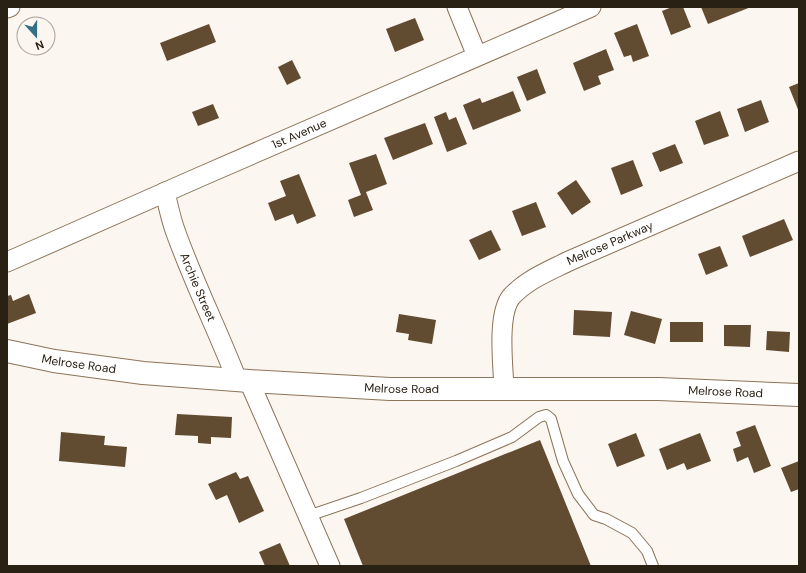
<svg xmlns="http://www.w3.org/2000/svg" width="806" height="573" viewBox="0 0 806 573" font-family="'DM Sans',sans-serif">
  <rect width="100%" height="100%" fill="#fbf6f0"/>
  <path fill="#614b31" d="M672,7H683L691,27L671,35L662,11Z
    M701,7H751L708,24Z
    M415,18L424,40L395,52L386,29Z
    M209,24L216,42L167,61L160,43Z
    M637,24L649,56L633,62L631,55L624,57L614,33Z
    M606,49L614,70L598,76L601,84L584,91L573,63Z
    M292,60L301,78L287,85L278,67Z
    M537,69L546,93L527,101L517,77Z
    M799,83V112L789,87Z
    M513,91L521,111L473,130L463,105L480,98L482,103Z
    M761,100L769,122L745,132L737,109Z
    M213,104L219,118L198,126L192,112Z
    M720,111L729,136L704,145L695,121Z
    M446,112L449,120L456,117L467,144L447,152L434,117Z
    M425,123L433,144L393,160L384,138Z
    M675,144L683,163L660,172L652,153Z
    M376,154L387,184L366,192L373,210L354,217L348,200L361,195L349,163Z
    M633,160L643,186L621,195L611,168Z
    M299,174L316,216L297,224L293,214L275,221L268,203L286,196L280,181Z
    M576,180L591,202L572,215L557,193Z
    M536,202L546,227L522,236L512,211Z
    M784,219L793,240L750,257L742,236Z
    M491,230L501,250L479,260L469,240Z
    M720,246L728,266L706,275L698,254Z
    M29,294L36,313L7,324V296L11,295L13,301Z
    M574,310L612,312L610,337L573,335Z
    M631,311L662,319L655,344L624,335Z
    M399,314L436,320L432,344L408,340L409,334L396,332Z
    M670,322H703V342H670Z
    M724,325H751L750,347L724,346Z
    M767,331L790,332L789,352L766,350Z
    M177,414L232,417L231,438L211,437V444L198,443V436L175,435Z
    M755,425L771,466L754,473L748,457L737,462L733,449L741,446L736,432Z
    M61,432L105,436L104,445L127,447L125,467L59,461Z
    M636,433L645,456L617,467L608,444Z
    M700,433L711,461L687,470L684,463L667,470L659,449Z
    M540,440L591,566H363L344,519Z
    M799,461V489L791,492L781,468Z
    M236,472L240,479L248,476L264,511L239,523L227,495L216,500L208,484Z
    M280,543L290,566H265L259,552Z"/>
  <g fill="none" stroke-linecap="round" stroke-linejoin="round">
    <defs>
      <path id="service" d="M308,516L361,498L456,461L512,437L539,417L546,415L551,419L563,461L578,494L594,515L606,519L632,533L647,551L653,566"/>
      <g id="minor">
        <path d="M457,7L477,56"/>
        <path d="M7,8L10,7"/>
        <path id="s1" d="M165,192C168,205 171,220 176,233C194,283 218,331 237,380"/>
        <path id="s2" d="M7,262L202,176L591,7"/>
        <path d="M249,381L330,566"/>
        <path id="s3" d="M504,388C503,365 497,315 511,297C526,280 549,271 569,261L799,161"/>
      </g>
      <g id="tertiary">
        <path id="s4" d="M7,351L54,361L143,373L249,381L390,389H659L799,395"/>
      </g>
    </defs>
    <use href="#service" stroke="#8b7459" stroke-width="12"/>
    <use href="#minor" stroke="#8b7459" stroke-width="21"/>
    <use href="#tertiary" stroke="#8b7459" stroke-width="24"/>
    <use href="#service" stroke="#fff" stroke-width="10"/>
    <use href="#minor" stroke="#fff" stroke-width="19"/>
    <use href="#tertiary" stroke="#fff" stroke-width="22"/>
  </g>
  <g text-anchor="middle" stroke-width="4" stroke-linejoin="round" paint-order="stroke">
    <g font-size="12" fill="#2a2115" stroke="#fbf6f0">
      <text dy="4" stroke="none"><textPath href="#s2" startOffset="319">1st Avenue</textPath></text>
      <text dy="4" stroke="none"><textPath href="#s3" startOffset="206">Melrose Parkway</textPath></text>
      <text dy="4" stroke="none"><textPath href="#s1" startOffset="101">Archie Street</textPath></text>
      <text dy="4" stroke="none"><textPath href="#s4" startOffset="73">Melrose Road</textPath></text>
      <text dy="4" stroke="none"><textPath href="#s4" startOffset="397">Melrose Road</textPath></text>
      <text dy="4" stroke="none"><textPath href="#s4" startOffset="721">Melrose Road</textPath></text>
    </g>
  </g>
  <rect width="806" height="573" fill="none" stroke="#2a2115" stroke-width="16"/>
  <g transform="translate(36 36) rotate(159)"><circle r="19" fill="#fbf6f0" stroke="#a7a198"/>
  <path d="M0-3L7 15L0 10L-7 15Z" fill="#336f87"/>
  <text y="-6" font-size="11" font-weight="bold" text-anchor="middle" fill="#2a2115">N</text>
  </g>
</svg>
